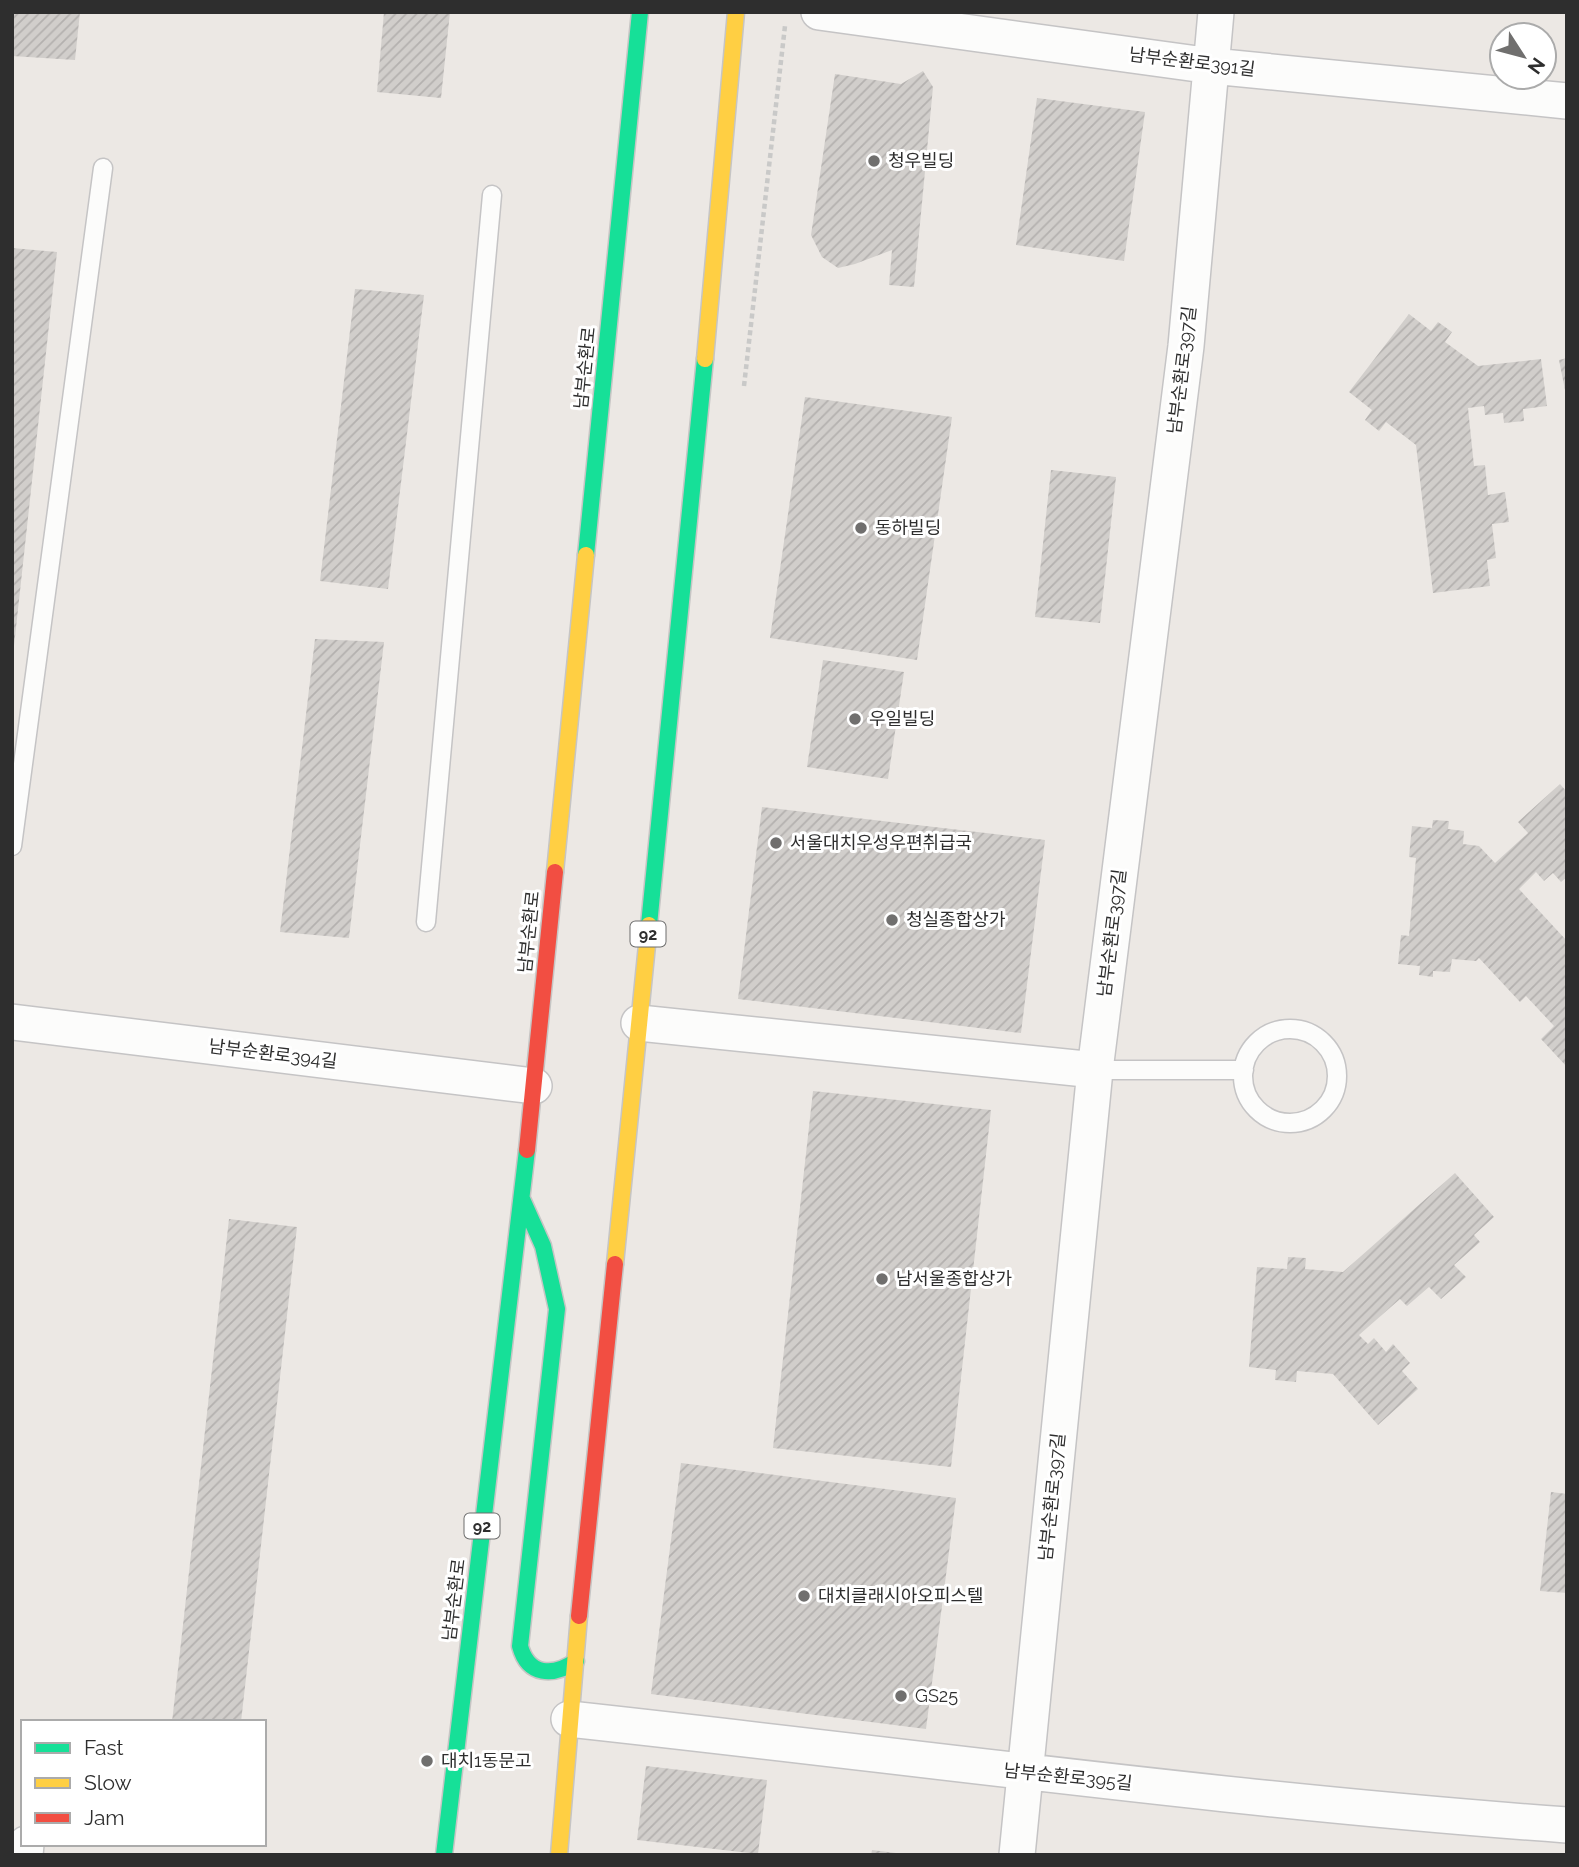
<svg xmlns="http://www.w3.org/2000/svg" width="1579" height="1867" viewBox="0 0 1579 1867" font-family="Raleway,'Noto Sans KR',sans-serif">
  <defs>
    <pattern id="building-hatch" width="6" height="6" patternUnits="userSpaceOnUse" patternTransform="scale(1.75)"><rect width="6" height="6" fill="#d1cecb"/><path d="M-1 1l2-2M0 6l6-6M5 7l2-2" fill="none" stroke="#b4b1af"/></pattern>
  </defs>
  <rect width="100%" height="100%" fill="#ece8e4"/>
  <path fill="url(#building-hatch)" d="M12,12H80L75,60L12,56Z
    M384,12H450L441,98L377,92Z
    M923,71L933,87L914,287L889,285L892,250L855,264L838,268L822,257L811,235L835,74L901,84Z
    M1037,98L1145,112L1124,261L1016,245Z
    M12,248L57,252L14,646H12Z
    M355,289L424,295L388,589L320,581Z
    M1409,314L1431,331L1438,322L1452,332L1445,342L1478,366L1541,359L1547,406L1523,409L1524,421L1504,423L1503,413L1485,415L1484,406L1468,408L1474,466L1485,465L1488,495L1505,492L1509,522L1492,524L1496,558L1487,560L1490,586L1433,593L1416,445L1386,422L1379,431L1365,420L1372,410L1349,392Z
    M1567,358V395H1566L1559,360Z
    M805,397L952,417L917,660L770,638Z
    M1051,470L1116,477L1100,623L1035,617Z
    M315,639L384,642L349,938L280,932Z
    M823,660L904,672L888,779L807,767Z
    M1560,784L1567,792V877L1561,882L1553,873L1544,881L1536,872L1519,889L1567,941V1067L1541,1039L1554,1026L1526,996L1520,1002L1479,958L1476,961L1452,959L1450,972L1433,971V977L1419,975L1420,966L1398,964L1401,935L1409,936L1416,858L1409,857L1412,826L1432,828L1433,820L1449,821L1448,829L1464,831L1463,844L1479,846L1495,863L1528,833L1518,822Z
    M762,807L1045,840L1021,1033L738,999Z
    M813,1091L991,1110L951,1467L773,1448Z
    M1455,1173L1494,1217L1474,1235L1480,1242L1454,1265L1466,1277L1441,1299L1429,1287L1407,1306L1400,1299L1359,1335L1368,1344L1374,1338L1386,1352L1393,1344L1410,1363L1402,1371L1418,1389L1378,1425L1333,1374L1297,1371L1296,1382L1275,1380L1276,1370L1249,1367L1257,1267L1287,1269L1288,1257L1306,1258L1305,1269L1343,1272Z
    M229,1219L297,1227L241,1722H172Z
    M681,1463L956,1498L926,1729L651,1694Z
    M1551,1492L1567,1494V1593L1540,1591Z
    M646,1766L767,1780L758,1854L637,1840Z
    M872,1850L896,1853V1855H871Z"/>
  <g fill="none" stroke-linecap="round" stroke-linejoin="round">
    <defs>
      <path id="lane" d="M12,846L103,168
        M426,922L492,195
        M1243 1076a47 47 0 1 1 94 0a47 47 0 1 1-94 0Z
        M1095,1070H1244"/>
      <path id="street" d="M819,12L1212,66L1567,101
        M12,1022L534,1086
        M639,1023L1095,1070
        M569,1719C902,1755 1233,1801 1567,1825
        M25,1855L26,1844
        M1017,1855L1095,1070L1186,346L1216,12"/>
      <path id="fast" d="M586,555L640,12
        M649,925L705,359
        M522,1199L543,1246L557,1309L520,1646C528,1676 553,1677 576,1661
        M444,1855L527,1150"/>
      <path id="slow" d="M705,359L736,12
        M555,872L586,555
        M615,1264L649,925
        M559,1855L579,1616"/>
      <path id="jam" d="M527,1150L555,872
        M579,1616L615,1264"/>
    </defs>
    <use href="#lane" stroke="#c5c4c5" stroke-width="21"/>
    <use href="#street" stroke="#c5c4c5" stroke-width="38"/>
    <use href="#fast" stroke="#c6c5c4" stroke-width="19"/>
    <use href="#slow" stroke="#c6c5c4" stroke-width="19"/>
    <use href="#jam" stroke="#c6c5c4" stroke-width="19"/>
    <path stroke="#c9c9c8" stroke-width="4.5" stroke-dasharray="5 3.5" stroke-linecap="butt" d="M744,386L785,26"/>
    <use href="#lane" stroke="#fcfcfb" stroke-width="18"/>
    <use href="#street" stroke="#fcfcfb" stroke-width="35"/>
    <use href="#fast" stroke="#16e098" stroke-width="16"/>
    <use href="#slow" stroke="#ffcf43" stroke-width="16"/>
    <use href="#jam" stroke="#f24e42" stroke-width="16"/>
  </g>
  <g fill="#706f6e" stroke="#fff" stroke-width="2.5">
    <circle cx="874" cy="161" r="7"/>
    <circle cx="861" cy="528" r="7"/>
    <circle cx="855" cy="719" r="7"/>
    <circle cx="776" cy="843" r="7"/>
    <circle cx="892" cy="920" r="7"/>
    <circle cx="882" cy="1279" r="7"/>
    <circle cx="804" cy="1596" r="7"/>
    <circle cx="901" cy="1696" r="7"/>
    <circle cx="427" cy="1761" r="7"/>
  </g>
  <g text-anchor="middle" stroke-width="6" stroke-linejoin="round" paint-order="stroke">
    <g fill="#fff" stroke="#6d6d6d" stroke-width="2">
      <rect x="630.5" y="921.5" width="35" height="25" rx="5"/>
      <rect x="464.5" y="1513.5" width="35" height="25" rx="5"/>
    </g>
    <g font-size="16" font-weight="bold" fill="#2e2e2e">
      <text x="648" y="940">92</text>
      <text x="482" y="1532">92</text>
    </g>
    <g font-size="18" fill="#2e2e2e" stroke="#fff">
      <text transform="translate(1192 62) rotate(7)" y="6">남부순환로391길</text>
      <text transform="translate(585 368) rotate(-84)" y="6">남부순환로</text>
      <text transform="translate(1182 370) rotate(-83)" y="6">남부순환로397길</text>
      <text transform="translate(529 932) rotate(-84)" y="6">남부순환로</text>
      <text transform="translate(1112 933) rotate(-83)" y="6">남부순환로397길</text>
      <text transform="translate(273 1054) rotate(7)" y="6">남부순환로394길</text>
      <text transform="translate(1052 1497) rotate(-84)" y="6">남부순환로397길</text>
      <text transform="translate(454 1600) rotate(-83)" y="6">남부순환로</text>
      <text transform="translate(1068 1777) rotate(6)" y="6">남부순환로395길</text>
    </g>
    <g font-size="18" fill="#2e2e2e" stroke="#fff" text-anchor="start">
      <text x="888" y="167">청우빌딩</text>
      <text x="875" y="534">동하빌딩</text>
      <text x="869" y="725">우일빌딩</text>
      <text x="790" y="849">서울대치우성우편취급국</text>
      <text x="906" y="926">청실종합상가</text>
      <text x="896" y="1285">남서울종합상가</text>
      <text x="818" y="1602">대치클래시아오피스텔</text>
      <text x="915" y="1702">GS25</text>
      <text x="441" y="1767">대치1동문고</text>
    </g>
  </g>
  <rect width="1579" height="1867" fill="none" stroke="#2e2e2e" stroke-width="28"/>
  <rect x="21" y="1720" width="245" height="126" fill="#ffffff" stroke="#ababab" stroke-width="2"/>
  <rect x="35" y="1743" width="35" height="10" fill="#16e098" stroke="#ababab" stroke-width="2"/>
  <text x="84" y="1755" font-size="21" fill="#2e2e2e">Fast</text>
  <rect x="35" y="1778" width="35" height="10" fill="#ffcf43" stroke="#ababab" stroke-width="2"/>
  <text x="84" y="1790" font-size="21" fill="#2e2e2e">Slow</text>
  <rect x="35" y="1813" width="35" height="10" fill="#f24e42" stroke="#ababab" stroke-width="2"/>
  <text x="84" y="1825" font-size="21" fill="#2e2e2e">Jam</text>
  <g transform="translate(1523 56) rotate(126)"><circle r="33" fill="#ffffff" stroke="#ababab" stroke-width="2"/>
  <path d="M0-5L12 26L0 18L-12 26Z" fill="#706f6e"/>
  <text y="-10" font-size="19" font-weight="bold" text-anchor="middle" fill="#2e2e2e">N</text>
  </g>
</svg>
